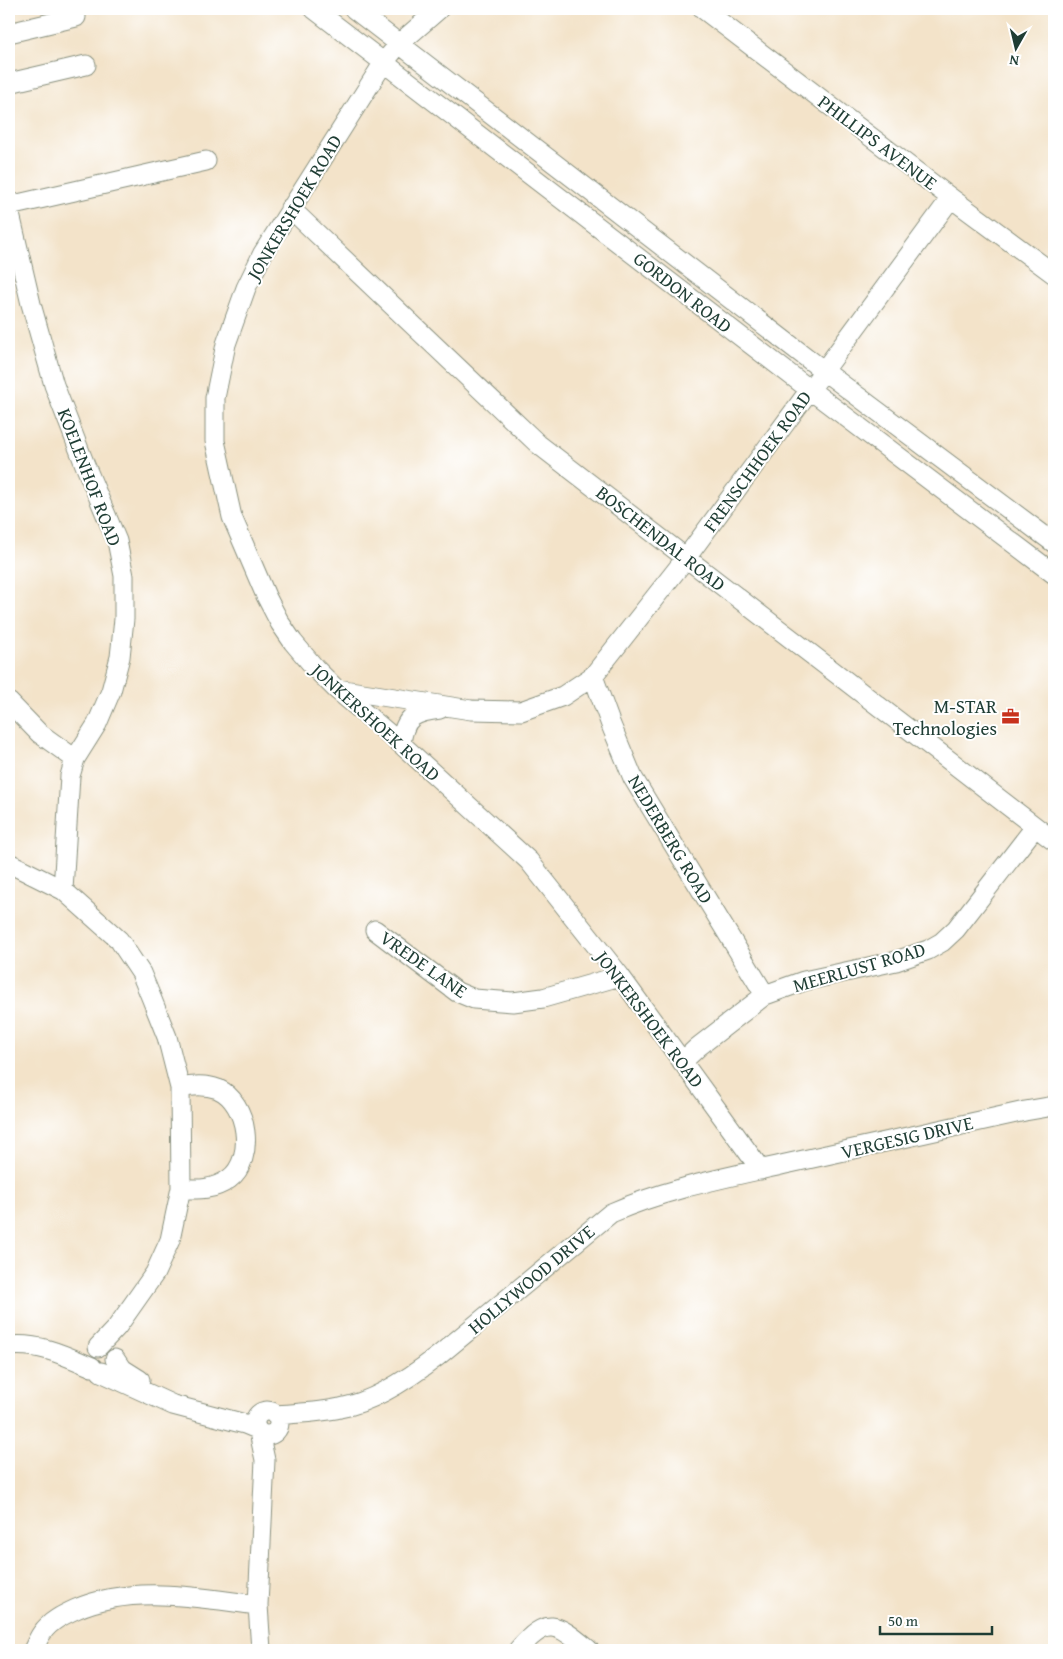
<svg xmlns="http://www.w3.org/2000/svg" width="1063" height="1659" viewBox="0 0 1063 1659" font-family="'Gentium Book Plus',serif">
  <rect width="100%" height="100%" fill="#fff"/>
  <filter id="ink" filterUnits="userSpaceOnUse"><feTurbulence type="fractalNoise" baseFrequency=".02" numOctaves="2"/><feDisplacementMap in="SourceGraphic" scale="10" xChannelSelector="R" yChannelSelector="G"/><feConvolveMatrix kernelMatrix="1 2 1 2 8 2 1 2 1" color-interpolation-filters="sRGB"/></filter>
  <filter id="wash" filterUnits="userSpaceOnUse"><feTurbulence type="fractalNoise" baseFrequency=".0096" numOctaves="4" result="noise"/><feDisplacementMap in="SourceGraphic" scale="20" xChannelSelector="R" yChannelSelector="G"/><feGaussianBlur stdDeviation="1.12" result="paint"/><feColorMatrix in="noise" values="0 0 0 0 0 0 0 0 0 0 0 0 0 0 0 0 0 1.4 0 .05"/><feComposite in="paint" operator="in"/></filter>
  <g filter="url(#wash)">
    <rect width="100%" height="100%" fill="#f3e3c9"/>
  </g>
  <g filter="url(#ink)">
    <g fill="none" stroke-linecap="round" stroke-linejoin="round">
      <defs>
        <path id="minor" d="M314,9L809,389L1054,574
          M354,9L824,371L1054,543
          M439,9L400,43L384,62L263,253L246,288L226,344L215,398V441L232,517L266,596L280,623L293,642L315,668L336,689L401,744L529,861L620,976L761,1170
          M703,9L951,198L1054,274
          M9,33L76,17
          M9,83L86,65
          M9,206L206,161
          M290,208L538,444L1054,841
          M9,210L31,304L54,385L85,465L117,541L124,576V619L120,657L111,691L97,724L75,759L70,776L63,890
          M593,676L611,725L633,778L765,995
          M337,689L471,710L521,711L563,696L593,676L686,558L951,198
          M9,702L39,733L75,759
          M401,744C404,716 415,712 440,709
          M9,863L63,890L119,940L141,973L151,997L167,1037L180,1088L181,1188L170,1240L155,1273L117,1327L98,1347
          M375,930L457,992L474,999L513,1002L543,998L620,976
          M682,1062L698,1047L765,995L804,981L896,961L928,950L942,942L956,929L1035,827
          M180,1088C193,1085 205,1084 218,1089C248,1102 256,1159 229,1179C214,1190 198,1190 181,1188
          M9,1346C40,1343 64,1355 92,1367
          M115,1359L121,1368L140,1380
          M101,1372L173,1405L245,1424L257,1429
          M255 1423a12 12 0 1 1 24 0a12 12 0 1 1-24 0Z
          M275,1415C297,1413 319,1413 340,1408C374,1402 411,1377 438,1356L611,1213C668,1188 729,1177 790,1163C869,1146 947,1128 1025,1111L1054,1106
          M259,1432L265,1460L258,1605L261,1650
          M33,1650C36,1645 38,1638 42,1633C50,1621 63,1615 76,1609C133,1584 199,1598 258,1605
          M518,1650C548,1615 557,1624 589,1650"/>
      </defs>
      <use href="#minor" stroke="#89907e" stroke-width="21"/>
      <use href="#minor" stroke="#fff" stroke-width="19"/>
    </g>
  </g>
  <defs>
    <symbol id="office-bare" viewBox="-9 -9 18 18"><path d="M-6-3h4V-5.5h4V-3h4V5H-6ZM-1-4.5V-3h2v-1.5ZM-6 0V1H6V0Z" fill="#c8321e" stroke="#fff" stroke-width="2.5" paint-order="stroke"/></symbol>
  </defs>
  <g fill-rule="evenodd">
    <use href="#office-bare" x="998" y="704" width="25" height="25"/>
  </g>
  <g text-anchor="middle" stroke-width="4" stroke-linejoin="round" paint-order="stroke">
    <g font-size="19" fill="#1f3d34" stroke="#fff">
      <text transform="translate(878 142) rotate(37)" y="7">PHILLIPS AVENUE</text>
      <text transform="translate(294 207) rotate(-59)" y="7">JONKERSHOEK ROAD</text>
      <text transform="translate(683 292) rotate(38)" y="7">GORDON ROAD</text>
      <text transform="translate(757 461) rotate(-54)" y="7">FRENSCHHOEK ROAD</text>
      <text transform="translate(90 477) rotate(69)" y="7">KOELENHOF ROAD</text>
      <text transform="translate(661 538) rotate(38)" y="7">BOSCHENDAL ROAD</text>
      <text transform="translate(376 722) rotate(42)" y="7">JONKERSHOEK ROAD</text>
      <text transform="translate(671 839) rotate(59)" y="7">NEDERBERG ROAD</text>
      <text transform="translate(424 964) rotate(35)" y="7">VREDE LANE</text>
      <text transform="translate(859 967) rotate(-16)" y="7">MEERLUST ROAD</text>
      <text transform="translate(650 1019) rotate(53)" y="7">JONKERSHOEK ROAD</text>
      <text transform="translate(907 1137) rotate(-13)" y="7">VERGESIG DRIVE</text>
      <text transform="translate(531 1279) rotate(-40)" y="7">HOLLYWOOD DRIVE</text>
    </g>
    <g font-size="19" fill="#1f3d34" stroke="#fff" text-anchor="end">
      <text x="997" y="713">M-STAR<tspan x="997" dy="22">Technologies</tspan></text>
    </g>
  </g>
  <rect width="1063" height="1659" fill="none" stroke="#fff" stroke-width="30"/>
  <g transform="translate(1016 48) rotate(188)" stroke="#ffffff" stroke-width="4" paint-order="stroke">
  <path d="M0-4L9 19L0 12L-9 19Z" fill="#1f3d34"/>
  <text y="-8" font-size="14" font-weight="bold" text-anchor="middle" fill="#1f3d34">N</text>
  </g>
  <path d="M880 1626v8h112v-8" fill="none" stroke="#1f3d34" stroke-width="2.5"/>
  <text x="888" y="1626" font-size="15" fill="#1f3d34" stroke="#ffffff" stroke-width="4" paint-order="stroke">50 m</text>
</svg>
